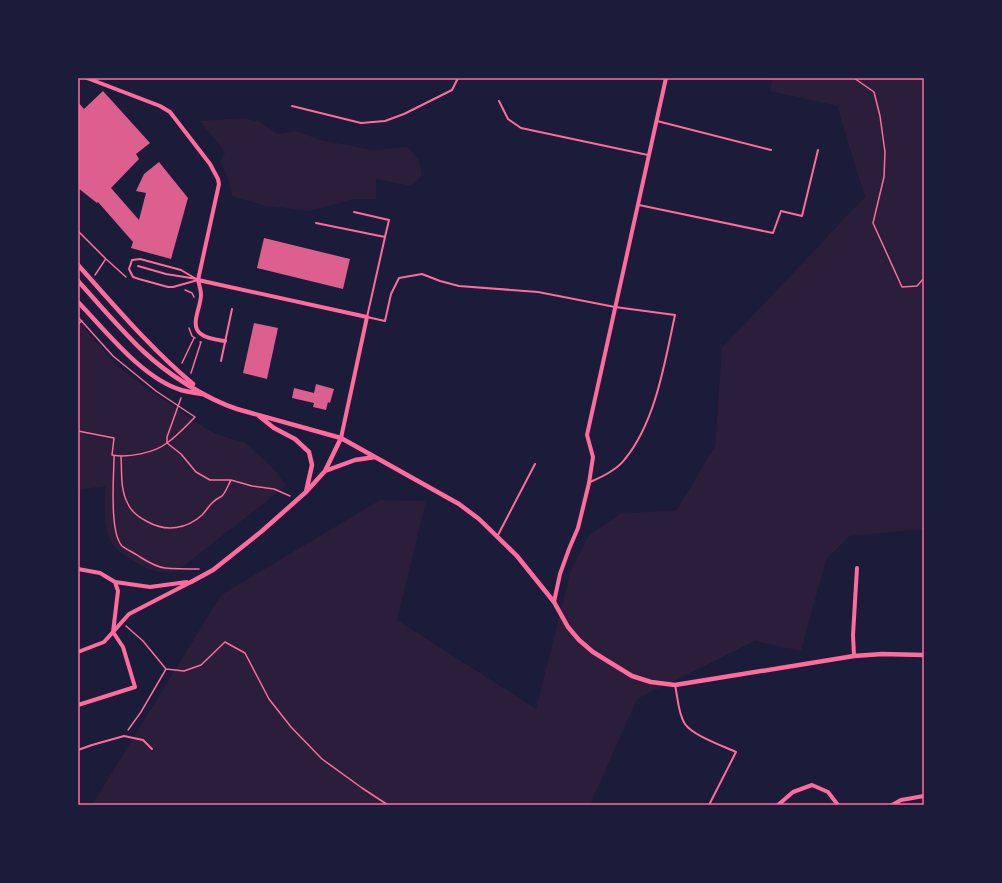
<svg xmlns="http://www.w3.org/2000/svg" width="1002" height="883" viewBox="0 0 1002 883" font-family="'IBM Plex Sans',sans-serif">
  <rect width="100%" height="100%" fill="#1b1b3a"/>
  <path fill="#2a1e3b" d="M773,78H924V529L849,536L826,560L801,651L755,641L637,699L590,805H92L221,595L380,500L426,501L397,620L536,709L571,570L589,535L620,514L677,510L715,446L722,348L865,197L837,106L770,91Z
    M244,118L260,122L278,134L297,131L320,140L373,150L408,147L419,160L422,175L411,186L376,179V199H354L309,211L262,205L232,196L228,178L220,162L225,152L200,121Z
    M78,321L117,365L135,380L205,428L219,435L245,443L265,460L275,470L286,486L177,571C163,575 152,571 139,564C130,559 121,554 114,546C102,533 105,503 105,486L78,490Z"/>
  <path fill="#dd5f8e" d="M103,91L150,143L136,154L139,159L111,188L139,220L146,193L136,191L144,174L159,162L188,198L171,259L131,248L133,242L98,202L97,203L78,188V102L84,109Z
    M264,238L350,259L343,289L257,268Z
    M254,323L278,328L267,379L243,373Z
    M316,384L334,389L330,403L328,402L326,410L313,407L314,403L292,398L294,388L314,393Z"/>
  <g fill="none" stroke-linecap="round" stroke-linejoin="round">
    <path stroke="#ff6b9d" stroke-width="1.5" d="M854,78L874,92L880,116L885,152L884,177L873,223L902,287L917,286L924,278
      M78,231L106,259L126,277
      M95,275L105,260
      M185,290L192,293L194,297
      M78,317L113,356L156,391L195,417C186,426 177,436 167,443C154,453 128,458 112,455L114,438L78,431
      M78,324L82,321
      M189,328L192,336L195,338
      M182,363L194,338
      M191,373L201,342H200
      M181,398L167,437V443L181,454L196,472L210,480H231L252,486L274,489L290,496
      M114,456C114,475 109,532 122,546C127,550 135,553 140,557C148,562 156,567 165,568C176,569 188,569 199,569
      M121,456C122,471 120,490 128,504C132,513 140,518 148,522C166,532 187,529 202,515C206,511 208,507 212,503C215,500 218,498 222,496C226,492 228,485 231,480
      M126,626L143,641L166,669L184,671L201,665L225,642L245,653L269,699L291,727L322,759L362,788L388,805
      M128,730L141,712L166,669"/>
    <path stroke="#ff6b9d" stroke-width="2" d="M499,101L508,119L521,128L648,155
      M292,106L361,123L385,121L404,114L452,90L458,78
      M657,121L771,150
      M639,205L773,233L781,211L802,216L818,150
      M354,212L389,220L385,237
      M316,223L385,237L367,317L385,321L391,294L399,278L422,274L440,281L459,286L538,292L615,307L675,315C665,361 656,421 625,459C617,470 602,477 590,482
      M140,259L181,270L198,280L173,287H168L139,279L133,277L129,269L132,260Z
      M138,266L166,274L197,279
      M221,361L232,309
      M498,535L535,464
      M675,685C678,698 678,714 685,724C692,735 723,746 736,752L709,805
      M78,750L92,745L124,736L143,740L152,749"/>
    <path stroke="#ff6b9d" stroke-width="4" d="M87,78L160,106L170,112L210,164L218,179L219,184L198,280L367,317L341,438
      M198,280C199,284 201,290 201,295C201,307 189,326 201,334C207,339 218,340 225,341
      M78,569L100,573L115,582L150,587L187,582
      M554,602L560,574L569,549L578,528L589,483L593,457L587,435L666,78
      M78,652L104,642L113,632L118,591L115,582
      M854,656L853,635L857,568
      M78,705L135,687L123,647L113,632L129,614L191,582
      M778,805L793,792L812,785L828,792L838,805
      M892,805L901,800L924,796"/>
    <path stroke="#ff6b9d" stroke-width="4.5" d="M78,265C115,306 150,348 193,384
      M78,281C99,304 120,329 143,351C166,373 206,399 237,409L341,438L459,504L479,519L517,556L554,602L568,627L579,640L593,652L632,676L651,682L675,685L854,656L882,654L924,655
      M78,302C106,331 142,378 181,390C188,392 195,393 202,394
      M259,416L274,428L295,439L309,452L312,465L306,492
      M325,471L355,460L375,457
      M191,582L213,570L262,531L306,492L325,471L341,438"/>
  </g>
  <rect width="1002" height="883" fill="none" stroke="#1b1b3a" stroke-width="158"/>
  <rect x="79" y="79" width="844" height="725" fill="none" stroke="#ff6b9d" stroke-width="1.5"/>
</svg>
